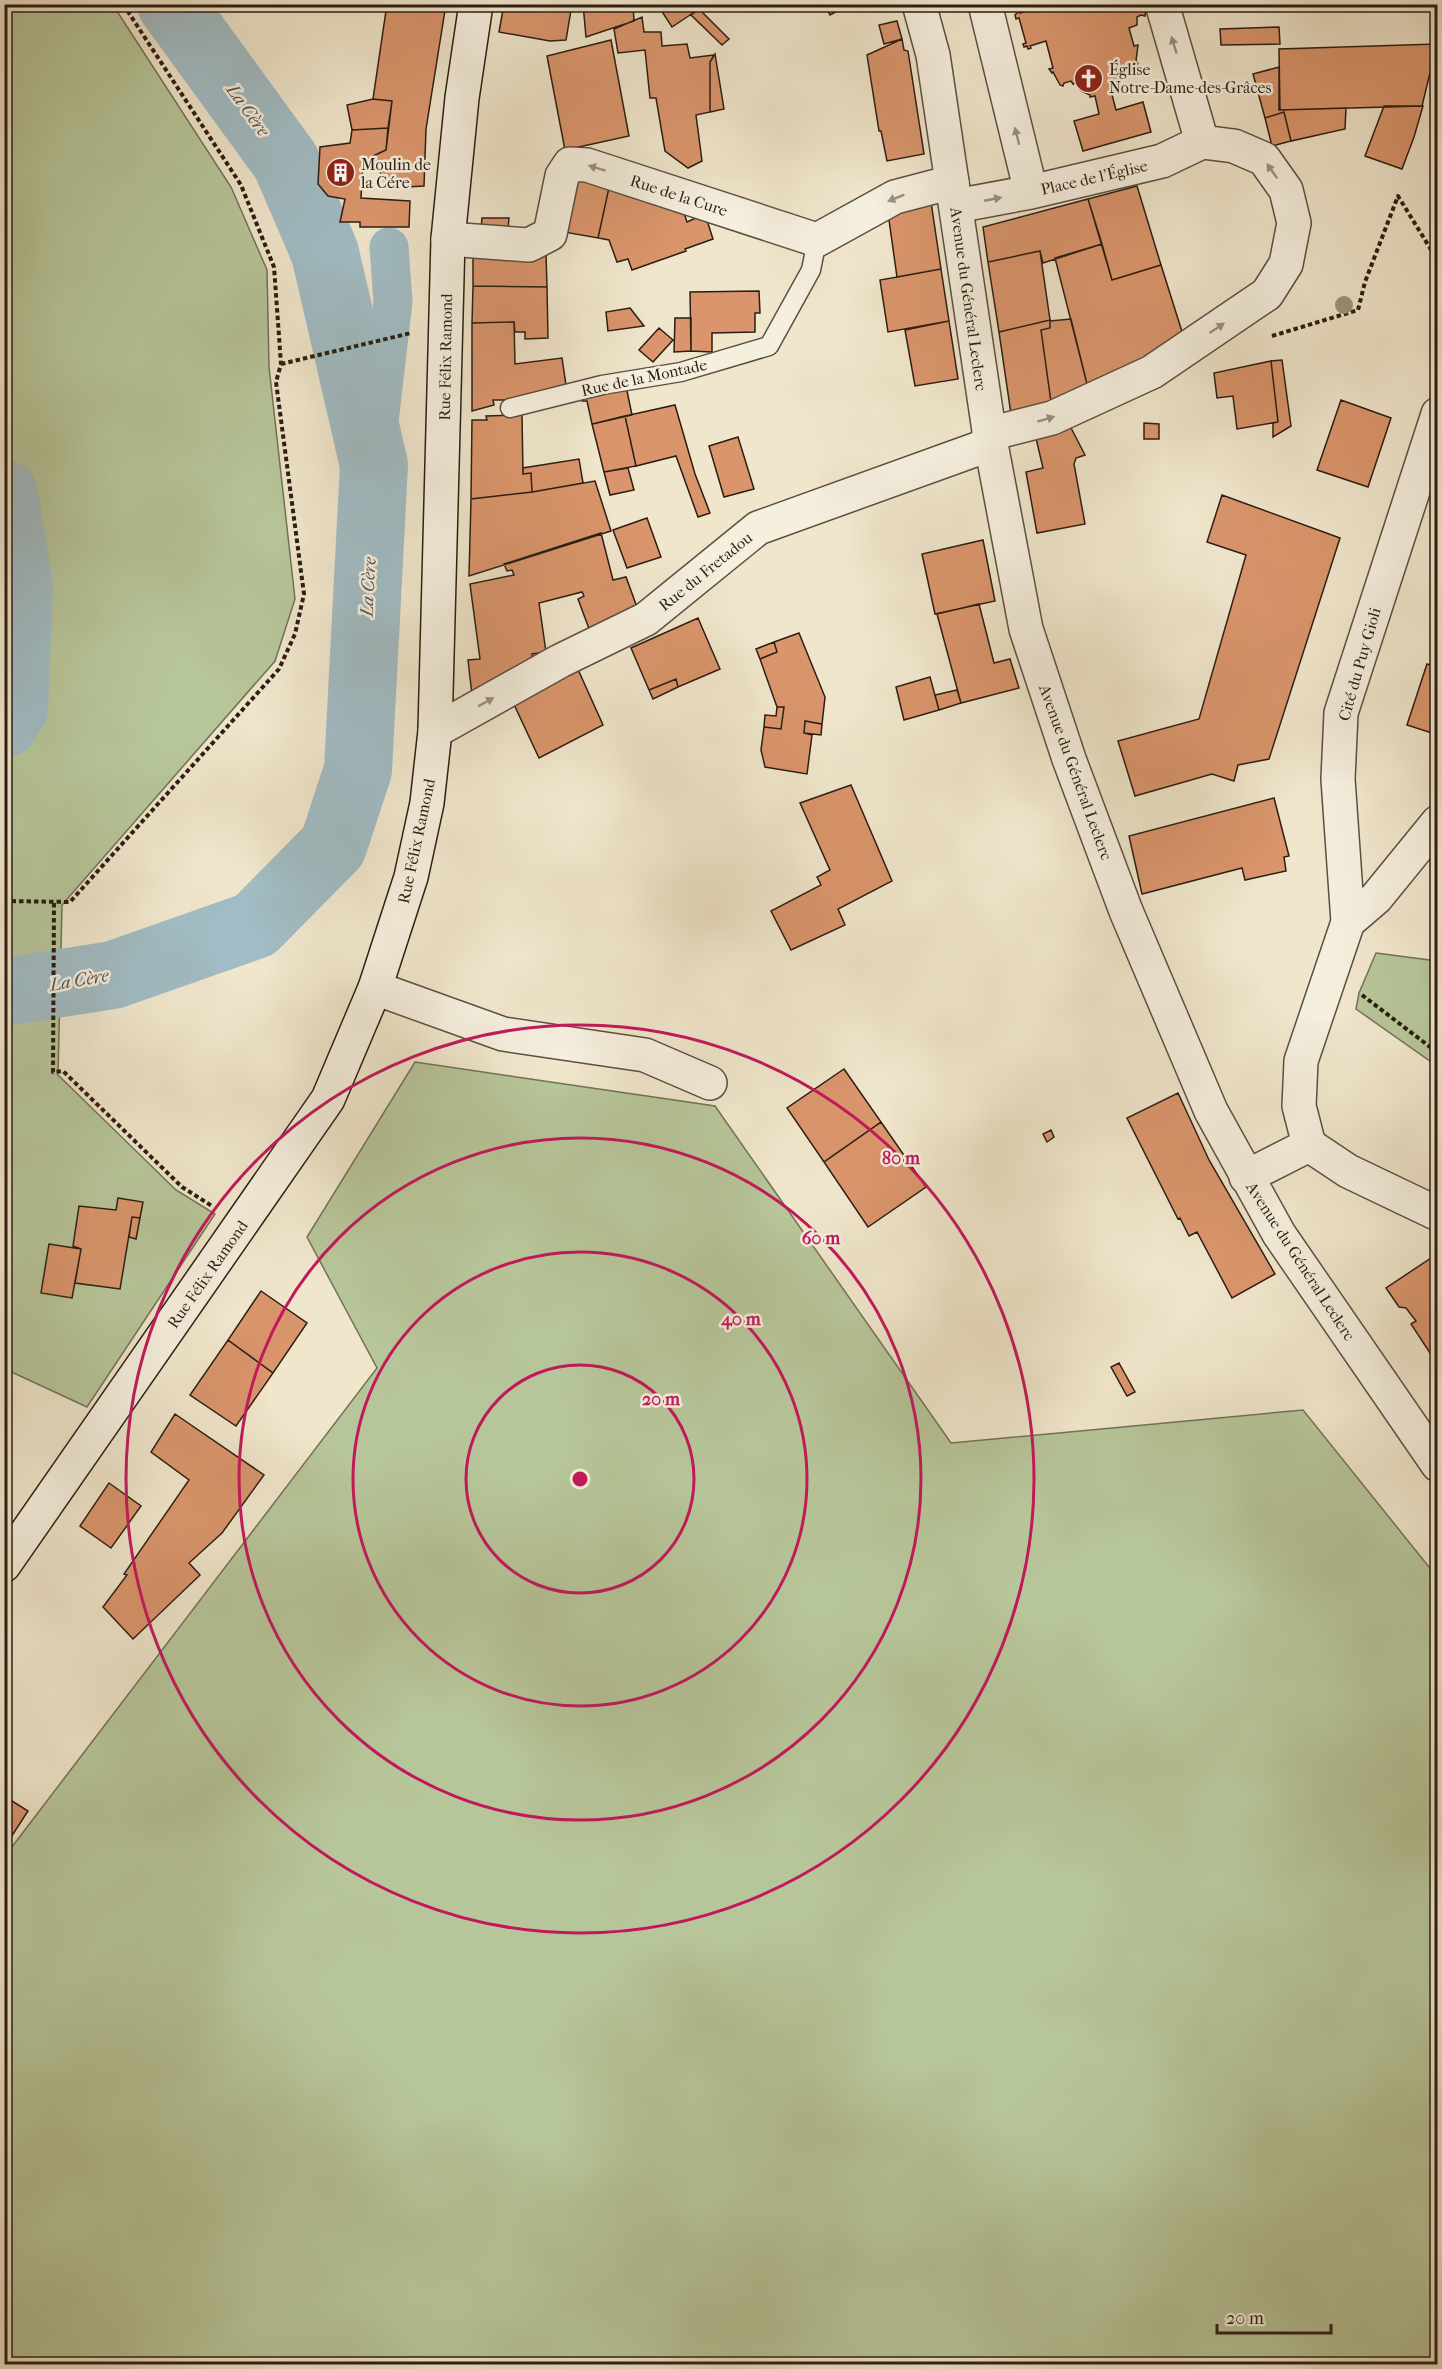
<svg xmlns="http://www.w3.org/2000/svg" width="1442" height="2369" viewBox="0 0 1442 2369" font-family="'IM FELL French Canon',serif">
  <rect width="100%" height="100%" fill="#f0e6cc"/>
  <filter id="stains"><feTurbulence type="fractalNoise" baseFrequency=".00333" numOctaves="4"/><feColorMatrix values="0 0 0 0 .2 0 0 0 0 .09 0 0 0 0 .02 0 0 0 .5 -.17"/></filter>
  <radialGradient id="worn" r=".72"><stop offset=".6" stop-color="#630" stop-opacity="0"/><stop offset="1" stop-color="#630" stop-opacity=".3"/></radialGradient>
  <path fill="#b7c69a" stroke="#717256" stroke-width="1.5" d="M4,5H113L231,187L267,270L269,367L295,599L275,661L62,905L58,1075L176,1190L215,1214L87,1407L5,1369Z
    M1376,953L1437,961V1066L1356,1009L1359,993Z
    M415,1062L715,1106L951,1443L1303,1410L1437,1577V2364H5V1856L377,1368L307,1237Z"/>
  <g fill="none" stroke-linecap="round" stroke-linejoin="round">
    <path stroke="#a1bcc4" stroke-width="39" d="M374,465L393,301L389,247"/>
    <path stroke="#a1bcc4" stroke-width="68" d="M4,493L19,586L14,709L4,724
      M4,992L113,975L255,925L333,846L358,770L374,465L325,253L286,162L171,4"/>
  </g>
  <path fill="#da956c" stroke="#2b1d12" stroke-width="1.5" d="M387,4H446L426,129L424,186L388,188L374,160L373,156L386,150L392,101L373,99Z
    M504,4H572L566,40L550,41L499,32Z
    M583,4H633L634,21L586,37Z
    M663,4H694L699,9L672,27L659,7Z
    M824,4H851L830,15Z
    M1035,4H1142L1143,9H1146L1145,16L1141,15L1137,17V25L1129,28L1134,46L1138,45L1136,61L1138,64L1135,67L1133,64L1121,69V73L1125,74L1123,78L1120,76L1114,85L1115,89L1111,91L1116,110L1143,102L1151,132L1083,151L1074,121L1099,114L1095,96L1090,97V95L1081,91L1076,83L1073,84L1071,81L1064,83L1063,86L1060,85L1053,72L1052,73L1049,69L1053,68L1046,41L1030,46L1031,48L1028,49L1027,46L1024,47L1023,44L1026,43L1019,18L1016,19L1015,15L1019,11L1020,13L1036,8Z
    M699,9L729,39L722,45L691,15Z
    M642,17L644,32H661L662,46L687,44L690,58L714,55L710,62V112L696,115L702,161L688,168L665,151L656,98H650L645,50L618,53L614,29Z
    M897,21L902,39L884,44L879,25Z
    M1279,27L1280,44L1221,45L1220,29Z
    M902,39L904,50L908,51L924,154L887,161L881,131H879L867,55Z
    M611,40L629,136L565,150L547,56Z
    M1437,44L1422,106L1280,110L1279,49Z
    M715,54L724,109L710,112V62Z
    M1279,67V110L1346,108L1345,129L1291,141L1284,112L1265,118L1253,74Z
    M373,99L392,101L388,128L352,130L347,105Z
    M1384,106H1423L1414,137L1402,169L1365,156Z
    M1284,112L1291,141L1272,146L1265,118Z
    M388,128L386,150L373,156L374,160L363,163L361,198L410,201L409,227H360V222H340L345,199L328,196L318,184L320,147L350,143L352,130Z
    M576,177L610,183L598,238L564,232Z
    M610,183L682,207L687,222L705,214L713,239L685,249L686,251L632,270L628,259L617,262L609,240L598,238Z
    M1137,186L1161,265L1112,280L1088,199Z
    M1088,199L1102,244L1043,263L1040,251L988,262L983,227Z
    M931,202L941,269L897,277L889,220L883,221L887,208Z
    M482,218H509L508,229H481Z
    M1102,244L1112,280L1161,265L1184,338L1088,388L1055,258Z
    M1040,251L1050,320L999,332L988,262Z
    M473,252L546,254L547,287L473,286Z
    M941,269L949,321L888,332L880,280Z
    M473,286L547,287L548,338L525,339V332H515L514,322L472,323Z
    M759,291L760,313H755V332L712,333V352L691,351L690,292Z
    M630,308L644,326L608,331L606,312Z
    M675,318H691V351L674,352Z
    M1071,319L1088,388L1051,402L1041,330L1050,328V321Z
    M1050,320V328L1041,330L1051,402L1011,414L999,332Z
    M949,321L958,379L915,386L905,330Z
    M514,322L515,364L562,358L566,385L515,400H493L494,405L472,411V323Z
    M659,328L673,340L653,362L639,350Z
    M1282,360L1291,426L1273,437V423L1278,422L1271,361Z
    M1271,361L1278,422L1237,429L1233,396L1217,398L1214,373Z
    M626,386L632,415L592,424L587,401H582L581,396Z
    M1341,400L1391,418L1368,487L1317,470Z
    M675,405L695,474L710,513L698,517L676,456L636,466L625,416Z
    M522,415L523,474L531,473L532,492L471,499L472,420H487L486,416Z
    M625,416L636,466L604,472L592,424Z
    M1144,423L1159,424V439H1144Z
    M1069,424L1085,455L1076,458L1074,464L1085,524L1037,533L1026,472L1043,468L1035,434Z
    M738,437L754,489L724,497L709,446Z
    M579,459L583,483L532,492L531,473L523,474V468Z
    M628,468L634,490L610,495L604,472Z
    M595,481L611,531L469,576L471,499L532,492Z
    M1222,495L1340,538L1269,759L1238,765L1234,781L1212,774L1135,796L1118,741L1199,719L1246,555L1207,542Z
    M647,518L661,557L627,568L613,530Z
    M601,533L613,580L626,577L638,610L591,634L578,599L584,596L582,592L539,603L546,652L532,654V664L472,695L468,660L480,659L470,584L514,575L512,570L507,571L504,564Z
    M983,540L995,601L935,614L922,554Z
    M979,604L994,663L1010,659L1019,688L961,703L937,614Z
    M698,618L720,669L678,687L676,679L649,690L631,648Z
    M799,633L825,697L822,724L805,721L804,733L812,735L807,774L765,767L761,750L764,727L781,729L784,707H777L760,659L777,652L774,642Z
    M774,642L777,652L760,659L756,649Z
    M1427,664L1438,667V735L1407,725Z
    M576,665L603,725L539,758L511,698Z
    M930,677L939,710L904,720L896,687Z
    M676,679L678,687L653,699L649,690Z
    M957,690L961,703L939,710L935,695Z
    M777,707H784L781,729L764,727L765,715L776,716Z
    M805,721L822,724L821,735L804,733Z
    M851,785L892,881L838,909L845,925L791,950L771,911L821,885L817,877L830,870L800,803Z
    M1274,798L1289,856L1284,857L1286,871L1245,880L1242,868L1142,894L1129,836Z
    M844,1069L881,1122L824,1162L787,1108Z
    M1178,1093L1209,1160L1275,1274L1232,1298L1197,1232L1189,1236L1180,1218L1178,1219L1127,1118Z
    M881,1122L926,1187L868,1227L824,1162Z
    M1051,1130L1054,1137L1047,1142L1043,1134Z
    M118,1198L143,1202L140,1218L132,1217L120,1289L75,1283L81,1249L73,1246L79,1206L116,1210Z
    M132,1217L140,1218L136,1239L129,1237Z
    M49,1244L81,1249L72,1298L41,1293Z
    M1431,1258L1438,1268V1353L1432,1356L1411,1324L1416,1321L1406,1308L1399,1307L1386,1288Z
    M261,1291L307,1323L273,1373L228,1340Z
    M228,1340L273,1373L236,1426L190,1395Z
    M1119,1363L1135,1392L1127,1396L1111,1367Z
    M175,1414L264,1475L222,1533L189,1563L200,1575L133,1639L103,1607L127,1575L124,1574L189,1480L151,1452Z
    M109,1483L141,1506L111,1548L80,1526Z
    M4,1796L28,1811L4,1848Z"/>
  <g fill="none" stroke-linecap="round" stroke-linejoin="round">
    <defs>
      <path id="service" d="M510,408L602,385L681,372L769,346L811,270L817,240"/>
      <path id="minor" d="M985,4L1031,192
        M1162,4L1202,142
        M956,206L1031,192L1162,161L1202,142
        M448,239L529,245L550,234L562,176L570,164L587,165L817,240L895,197L952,182
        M989,434L1052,418L1152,372L1267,294L1286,264L1294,223L1286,190L1264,159L1234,146L1202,142
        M435,731L560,661L646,619L758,528L991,444
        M1348,922L1376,898L1438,822
        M375,988L503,1034L645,1055L710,1083
        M1309,1145L1299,1106L1301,1061L1348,922L1338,779L1341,713L1438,414
        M1246,1177L1309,1145L1348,1171L1438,1214"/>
      <path id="tertiary" d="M919,4L933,55L991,444L1026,629L1069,759L1126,911L1211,1111L1279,1234L1438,1465"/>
      <path id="secondary" d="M4,1565L328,1099L375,988L411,877L427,803L435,731L448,239L462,98L476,4"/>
    </defs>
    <use href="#service" stroke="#5c4f40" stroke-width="21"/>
    <use href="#minor" stroke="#5c4f40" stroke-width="36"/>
    <use href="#tertiary" stroke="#5c4f40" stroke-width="36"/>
    <use href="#secondary" stroke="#2b1d12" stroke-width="36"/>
    <path stroke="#2b1d12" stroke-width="4" stroke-dasharray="4.5 3" stroke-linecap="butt" d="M1272,336L1358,310L1365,282L1398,196L1438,261
      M281,364L411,333
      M4,901L70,902L279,669L295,634L304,594L276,382L281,364L274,267L241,185L123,4
      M54,903L53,1072L63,1071L182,1187L212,1206
      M1362,995L1438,1053"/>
    <use href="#service" stroke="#f5efde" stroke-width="18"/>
    <use href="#minor" stroke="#f5efde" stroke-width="33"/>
    <use href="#tertiary" stroke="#f5efde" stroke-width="33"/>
    <use href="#secondary" stroke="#f5efde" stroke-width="33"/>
  </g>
  <circle fill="#9b947c" cx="1344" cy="305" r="9"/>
  <defs><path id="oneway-solid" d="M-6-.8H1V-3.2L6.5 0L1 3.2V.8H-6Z" transform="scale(1.5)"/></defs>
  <g fill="#9a9082">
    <use href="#oneway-solid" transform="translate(1174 45) rotate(-107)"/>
    <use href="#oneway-solid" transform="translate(1017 136) rotate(-104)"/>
    <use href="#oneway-solid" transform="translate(597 168) rotate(-163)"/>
    <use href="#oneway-solid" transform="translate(1272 171) rotate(-125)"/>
    <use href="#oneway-solid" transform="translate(896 198) rotate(158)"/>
    <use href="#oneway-solid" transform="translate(993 199) rotate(-11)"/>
    <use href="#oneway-solid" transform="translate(1217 328) rotate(-34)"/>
    <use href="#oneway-solid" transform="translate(1046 419) rotate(-17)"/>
    <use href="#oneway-solid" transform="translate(486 702) rotate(-29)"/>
  </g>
  <g fill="none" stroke="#c2185b" stroke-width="3">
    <circle cx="580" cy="1479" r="114"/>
    <circle cx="580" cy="1479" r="227"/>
    <circle cx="580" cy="1479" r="341"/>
    <circle cx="580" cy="1479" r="454"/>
  </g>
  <defs>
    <symbol id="church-disc" viewBox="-11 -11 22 22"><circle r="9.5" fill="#8f2418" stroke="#f5efde"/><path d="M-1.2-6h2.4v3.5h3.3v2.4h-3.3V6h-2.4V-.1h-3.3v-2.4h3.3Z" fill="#fff"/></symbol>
    <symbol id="building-disc" viewBox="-11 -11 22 22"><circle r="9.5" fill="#8f2418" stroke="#f5efde"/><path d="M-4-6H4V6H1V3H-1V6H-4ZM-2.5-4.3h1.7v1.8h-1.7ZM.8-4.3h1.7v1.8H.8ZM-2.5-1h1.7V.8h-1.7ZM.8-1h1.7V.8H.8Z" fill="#fff"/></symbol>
  </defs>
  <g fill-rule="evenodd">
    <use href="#church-disc" x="1072" y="62" width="33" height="33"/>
    <use href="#building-disc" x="324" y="156" width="33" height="33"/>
  </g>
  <g text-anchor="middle" stroke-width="5" stroke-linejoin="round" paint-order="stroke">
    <g font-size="16" fill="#2b1d12" stroke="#f5efde" text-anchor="start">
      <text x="1109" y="75">Église<tspan x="1109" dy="18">Notre-Dame-des-Grâces</tspan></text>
      <text x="361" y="170">Moulin de<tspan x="361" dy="18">la Cére</tspan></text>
    </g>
    <g font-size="16" fill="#2b1d12" stroke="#f5efde">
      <text transform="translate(1094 177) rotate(-13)" y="6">Place de l'Église</text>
      <text transform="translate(679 195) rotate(18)" y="6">Rue de la Cure</text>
      <text transform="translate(969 299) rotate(82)" y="6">Avenue du Général Leclerc</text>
      <text transform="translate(445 357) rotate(-89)" y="6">Rue Félix Ramond</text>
      <text transform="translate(644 377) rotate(-12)" y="6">Rue de la Montade</text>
      <text transform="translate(705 571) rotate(-39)" y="6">Rue du Fretadou</text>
      <text transform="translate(1359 664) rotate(-74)" y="6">Cité du Puy Gioli</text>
      <text transform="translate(1076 772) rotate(70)" y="6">Avenue du Général Leclerc</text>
      <text transform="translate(416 841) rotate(-78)" y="6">Rue Félix Ramond</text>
      <text transform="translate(1301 1261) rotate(57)" y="6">Avenue du Général Leclerc</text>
      <text transform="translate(207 1274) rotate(-55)" y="6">Rue Félix Ramond</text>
    </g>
    <g font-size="18" font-style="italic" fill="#545550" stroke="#f5efde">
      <text transform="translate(248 110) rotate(54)" y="6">La Cère</text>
      <text transform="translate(368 587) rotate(-87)" y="6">La Cère</text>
      <text transform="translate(79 980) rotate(-10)" y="6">La Cère</text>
    </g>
  </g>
  <circle cx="580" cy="1479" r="9" fill="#c2185b" stroke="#f5efde" stroke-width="3"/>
  <g font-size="18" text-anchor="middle" font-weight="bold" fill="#c2185b" stroke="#f5efde" stroke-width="5" stroke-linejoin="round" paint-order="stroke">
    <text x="901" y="1164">80 m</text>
    <text x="821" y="1244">60 m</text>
    <text x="741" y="1325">40 m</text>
    <text x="661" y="1405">20 m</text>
  </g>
  <rect width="1442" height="2369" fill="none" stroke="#f0e6cc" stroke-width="24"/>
  <rect x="6" y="6" width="1430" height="2357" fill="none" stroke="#2b1d12" stroke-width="3"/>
  <rect x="12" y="12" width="1418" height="2345" fill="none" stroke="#2b1d12" stroke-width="1.5"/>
  <path d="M1217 2324v9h114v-9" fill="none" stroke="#2b1d12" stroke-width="3"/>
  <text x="1226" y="2324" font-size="18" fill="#2b1d12" stroke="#f5efde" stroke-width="4.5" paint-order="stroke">20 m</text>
  <rect width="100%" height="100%" filter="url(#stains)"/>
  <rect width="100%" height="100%" fill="url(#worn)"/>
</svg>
